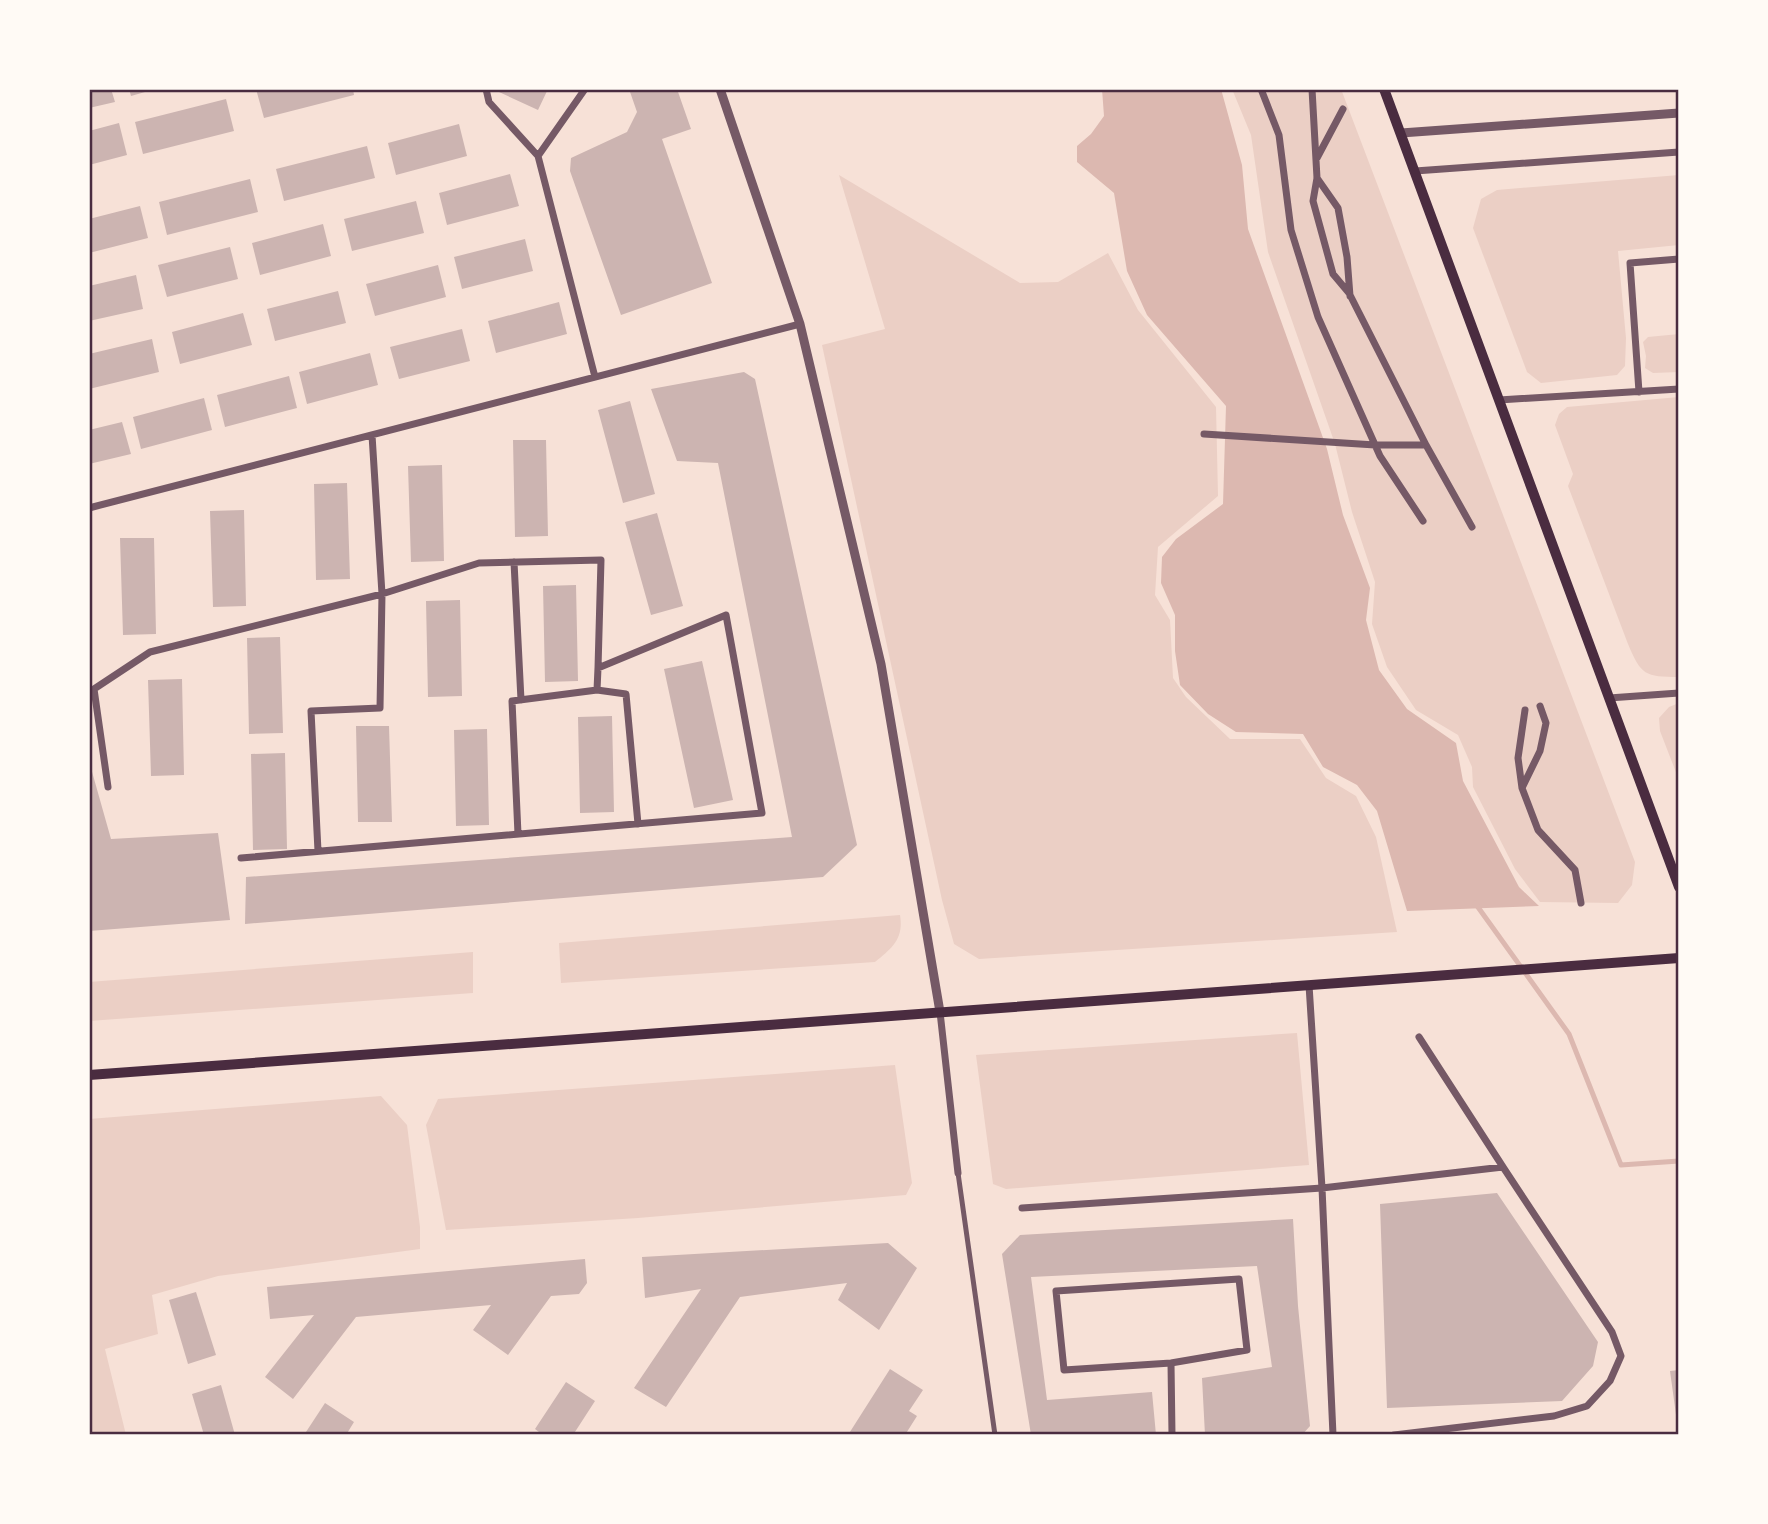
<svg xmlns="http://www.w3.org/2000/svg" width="1768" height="1524" viewBox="0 0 1768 1524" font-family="Commissioner,sans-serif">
  <rect width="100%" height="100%" fill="#f7e1d7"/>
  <path fill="#ebcfc5" d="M1232,89H1341L1635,862L1632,885L1618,903L1540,902L1515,869L1473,787L1472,767L1458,735L1416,710L1387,667L1372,624L1375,582L1352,512L1335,444L1268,252L1251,135Z
    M839,175L1020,283L1058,282L1108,253L1138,310L1216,407L1218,496L1158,547L1155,595L1170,620L1173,678L1186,697L1230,739H1300L1326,778L1356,796L1376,837L1397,932L979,959L954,944L942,900L822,345L885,329Z
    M1679,175V245L1618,251L1626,338L1625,366L1617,375L1541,383L1527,372L1473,228L1481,199L1497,190Z
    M1679,334V372L1653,373L1645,368L1646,356L1643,342L1648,337Z
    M1679,397V677C1645,677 1641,675 1628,644L1568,486L1573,474L1555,425L1559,414L1567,407Z
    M1679,703V780L1660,731L1659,718L1669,707Z
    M900,915C904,939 892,948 875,962L561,983L559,943Z
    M473,952V993L89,1021V982Z
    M1297,1033L1309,1165L1006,1189L993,1184L976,1055Z
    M895,1065L912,1183L906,1195L638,1218L446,1230L426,1125L438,1099Z
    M381,1096L407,1125L420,1227V1249L218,1276L152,1295L158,1334L105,1349L126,1435H89V1119Z"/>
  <path fill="#dcb8b0" d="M1102,89H1221L1242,165L1248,229L1327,449L1343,515L1370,588L1366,620L1379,670L1407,709L1456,743L1463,781L1519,887L1539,906L1407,911L1377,811L1357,785L1323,767L1303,734L1236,732L1208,714L1180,685L1175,651V615L1161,583L1162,557L1176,539L1223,504L1226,406L1147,315L1127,271L1114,193L1077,162V146L1091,134L1104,116Z"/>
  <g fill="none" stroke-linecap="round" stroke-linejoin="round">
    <path stroke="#dcb8b0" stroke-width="5" d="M1475,903L1569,1034L1621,1165L1679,1161"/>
  </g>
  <path fill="#ccb4b1" d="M89,89H111L115,102L89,108Z
    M129,89H152V90L131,96Z
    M256,89H353L354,95L264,118Z
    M500,89H548L538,110L499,92Z
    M629,89H677L691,129L662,139L712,283L621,315L570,171L571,158L627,132L637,112Z
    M226,99L234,131L143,154L135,122Z
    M119,123L127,155L89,165V131Z
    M459,124L467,156L396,175L388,143Z
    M367,146L375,178L284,201L276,169Z
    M510,174L519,206L447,225L439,193Z
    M250,179L258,212L167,235L159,202Z
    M416,201L424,233L352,251L344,219Z
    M140,206L148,238L89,253V219Z
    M323,224L331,256L260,275L252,243Z
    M525,239L533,271L462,289L454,257Z
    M230,247L238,279L167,297L158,265Z
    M438,265L446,297L375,316L366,284Z
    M136,275L143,309L89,321V286Z
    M338,291L346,323L275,341L267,309Z
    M559,302L567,334L496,353L488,321Z
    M243,313L252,345L180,364L172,332Z
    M462,329L470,361L399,379L390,347Z
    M152,339L159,372L89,389V354Z
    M370,353L378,385L307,404L299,372Z
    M744,372L755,379L857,845L823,877L245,924L246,877L792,837L718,463L677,461L651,389Z
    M289,376L297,408L225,427L217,395Z
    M204,398L212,430L141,449L133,417Z
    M630,401L655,494L623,503L598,410Z
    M122,422L131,454L89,464V430Z
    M513,440H546L548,536L515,537Z
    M442,465L444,561L411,562L408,466Z
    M347,483L350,579L316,580L314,484Z
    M244,510L246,606L213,607L210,511Z
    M657,513L683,606L651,615L625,522Z
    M120,538H154L156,634L123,635Z
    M576,585L578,681L545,682L543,586Z
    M460,600L462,696L428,697L426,601Z
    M280,637L283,733L249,734L247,638Z
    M702,661L733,800L694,808L664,669Z
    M182,679L184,775L151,776L148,680Z
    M612,716L614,812L580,813L578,717Z
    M356,726H389L392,822H358Z
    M487,729L489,825L456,826L454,730Z
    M285,753L287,849L253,850L251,754Z
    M89,761L111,839L218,833L230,920L89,931Z
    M1497,1193L1598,1342L1593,1366L1562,1401L1387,1408L1380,1204Z
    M1293,1219L1298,1306L1310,1426L1302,1435H1205L1202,1378L1272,1367L1257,1266L1031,1277L1047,1400L1152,1392L1156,1435H1031L1002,1254L1020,1235Z
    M888,1243L917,1268L879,1330L838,1300L847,1283L740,1297L666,1407L634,1388L701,1289L645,1298L642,1257Z
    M585,1259L587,1283L579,1294L551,1296L508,1355L473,1330L491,1305L356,1317L293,1399L265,1377L314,1315L270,1319L267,1287Z
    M196,1292L216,1355L188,1364L169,1300Z
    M890,1369L923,1390L909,1411L917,1416L905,1435H848Z
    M1679,1370V1422H1677L1670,1371Z
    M566,1382L595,1401L573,1435H543L535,1429Z
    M221,1385L235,1435H204L192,1394Z
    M325,1403L354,1422L346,1435H304Z"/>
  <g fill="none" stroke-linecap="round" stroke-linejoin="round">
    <path stroke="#755966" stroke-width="5" d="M958,1173L995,1435"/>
    <path stroke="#755966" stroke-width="7" d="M486,89L489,102L538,156
      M585,89L538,156L595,377
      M1261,89L1279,135L1291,230L1318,317L1380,456L1423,521
      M1312,89L1317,178L1313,201L1333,274L1349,293L1426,445
      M1317,158L1343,109
      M1415,171L1679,152
      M1317,178L1338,208L1347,257L1350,296
      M1639,392L1630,263L1679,259
      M1499,400L1679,389
      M1204,434L1375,445H1426L1472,527
      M89,508L800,324
      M514,562L521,700
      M598,668L597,690L626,694L638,824
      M1609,698L1679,693
      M1540,706L1546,723L1540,751L1522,788L1538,830L1575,870L1581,903
      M108,787L94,689L150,652L382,594L372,435
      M1522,788L1518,758L1525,710
      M518,834L512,701L597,690
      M241,858L762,813L726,615L598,668L601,560L479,563L382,594L380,708L311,711L318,851
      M1309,985L1322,1188L1333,1435
      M940,1012L958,1173
      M1022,1208L1322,1188L1503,1167L1419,1037
      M1239,1279L1247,1350L1171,1363L1064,1370L1056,1291Z
      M1171,1363L1172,1435
      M1394,1435L1554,1416L1587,1406L1610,1381L1621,1356L1612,1332L1503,1167"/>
    <path stroke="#755966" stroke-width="9" d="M720,89L800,324L881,664L940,1012
      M1401,133L1679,113"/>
    <path stroke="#4a2c40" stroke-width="10" d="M1384,89L1679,887
      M89,1075L1679,958"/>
  </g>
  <rect width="1768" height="1524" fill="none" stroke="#fffaf5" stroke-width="182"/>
  <rect x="91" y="91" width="1586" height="1342" fill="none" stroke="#4a2c40" stroke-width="2.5"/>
</svg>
